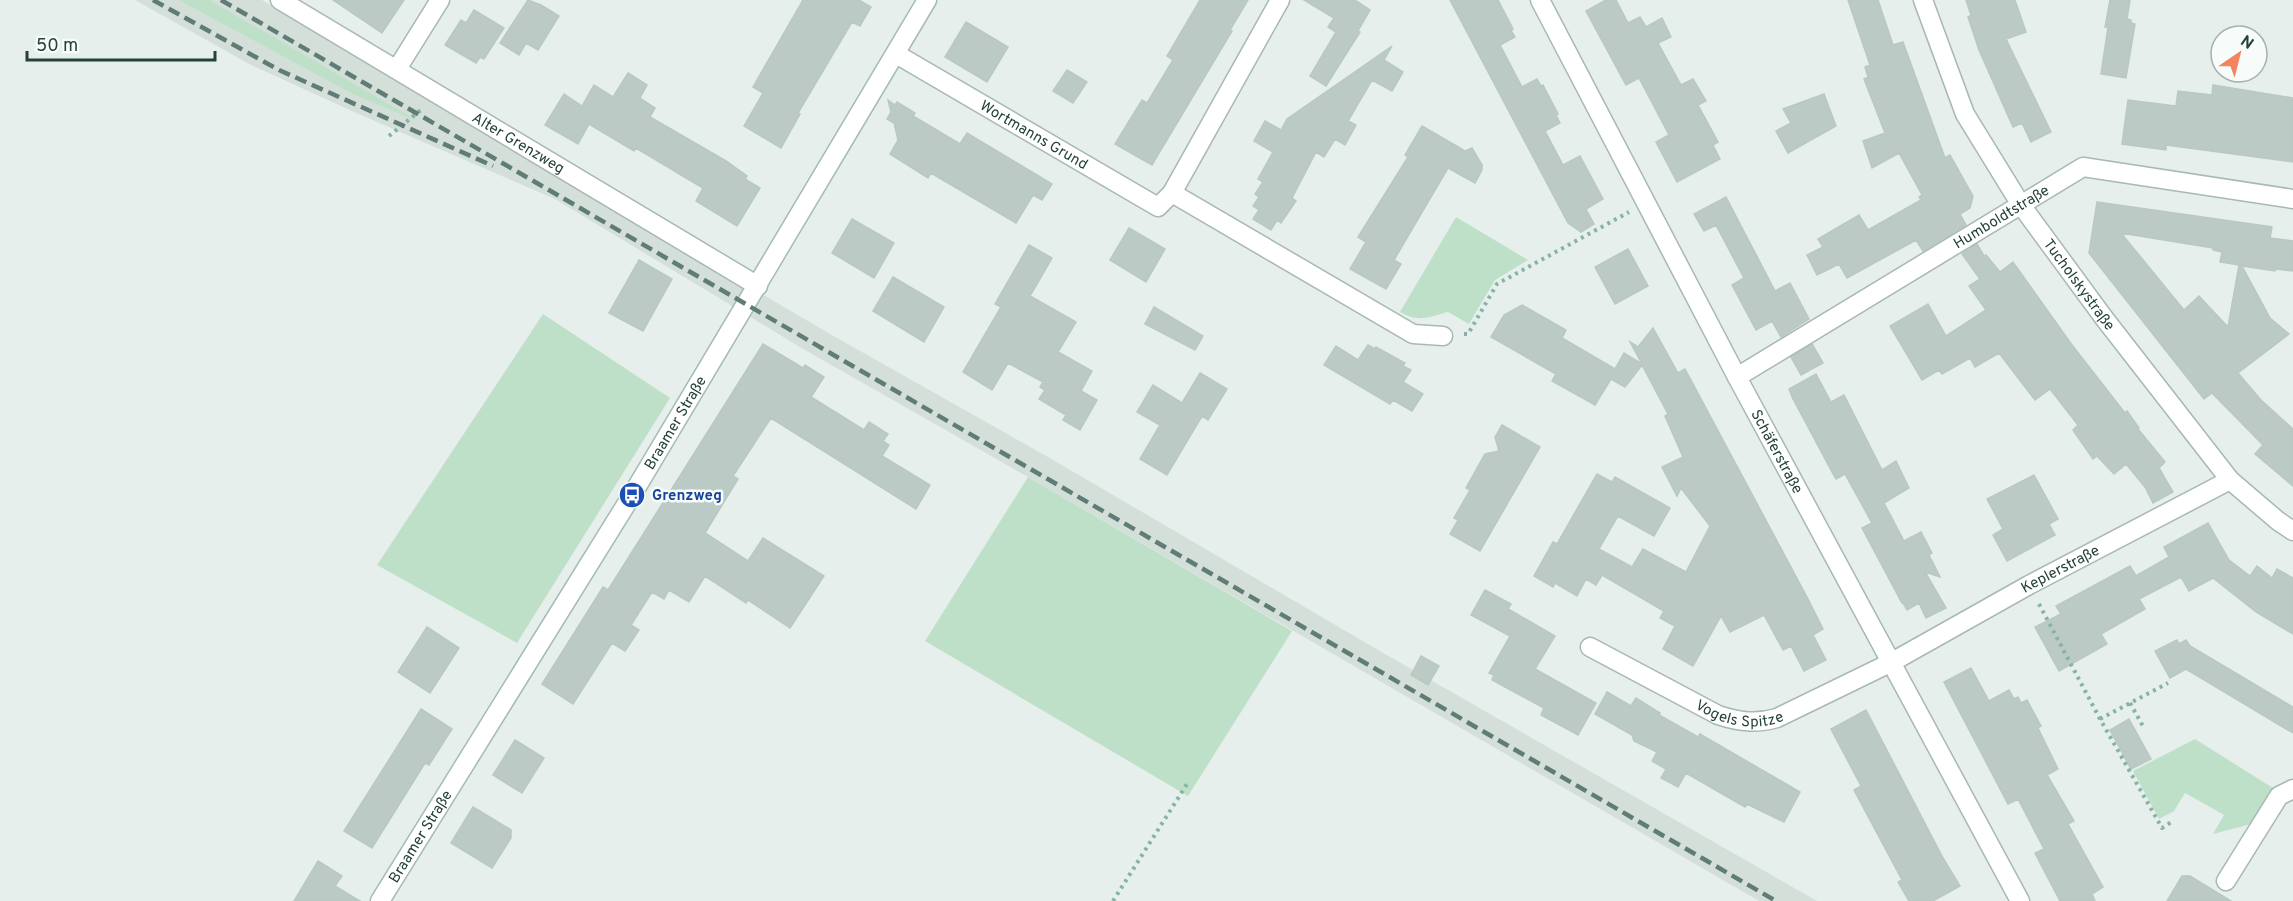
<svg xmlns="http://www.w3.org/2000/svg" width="2293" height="901" viewBox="0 0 2293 901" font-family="Overpass,sans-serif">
  <rect width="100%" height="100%" fill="#e6efeb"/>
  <path fill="#d4dfda" d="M135,0H178L354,95L414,119L210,0H262L830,334L1048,457L1385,654L1817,901H1759L1028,477L805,350L555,199L354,112L251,65Z"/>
  <path fill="#bfe0c8" d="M178,0H210L420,122L354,95Z
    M1456,217L1528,260L1495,280L1469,324L1448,312C1428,317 1420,323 1400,312Z
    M543,314L670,398L517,643L377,565Z
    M1028,477L1292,631L1188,796L925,641Z
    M2195,739L2273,788L2251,824L2213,834L2224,815L2185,793L2174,811L2159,819L2133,771Z"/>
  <path fill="#bbcac4" stroke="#b8c9c2" stroke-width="1.5" fill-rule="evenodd" d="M333,0H404L382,33Z
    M528,0L541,5L559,16L538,50L526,43L519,55L500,43Z
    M803,0H859L871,7L860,26L852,22L798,113L800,114L781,148L744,126L763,93L753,87Z
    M1200,0H1248L1230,30L1232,31L1152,165L1115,144L1142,100L1147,103L1173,60L1167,56Z
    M1304,0H1355L1370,10L1358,31L1360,32L1326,86L1310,76L1336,32L1328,27L1334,18Z
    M1450,0H1498L1513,29L1511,30L1515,37L1500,45L1522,87L1537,79L1541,86L1543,85L1558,114L1556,115L1560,123L1545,131L1563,165L1580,156L1603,199L1586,209L1594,224L1581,232L1568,223Z
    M1606,0H1616L1628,23L1640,17L1646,27L1662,18L1671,37L1658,43L1681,85L1693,79L1706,101L1698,105L1718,142L1713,145L1720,159L1677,182L1656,142L1669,135L1639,78L1626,85L1586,11Z
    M1848,0H1878L1893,45L1903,42L1945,158L1950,155L1973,196L1970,208L1960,214L1966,225L1923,251L1916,240L1847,278L1839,264L1817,275L1807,255L1823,247L1818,239L1859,215L1868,230L1921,200L1919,197L1922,195L1899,153L1872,168L1863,141L1885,133L1864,79L1868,77L1865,67L1870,65Z
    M1966,0H2015L2026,32L2006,39L2051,132L2031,142L2022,123L2013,127L1979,50L1968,17L1971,15Z
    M2110,0H2130L2127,19L2131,20V23L2135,24L2126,78L2101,74L2108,27H2105Z
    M474,10L504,28L484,59L480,57L476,63L445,45L461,20L466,23Z
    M966,22L1008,47L987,82L945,57Z
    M1392,46L1384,60L1403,72L1392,91L1372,80L1348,121L1356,125L1345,145L1335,139L1324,157L1316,152L1292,198L1296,201L1281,223L1277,220L1271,230L1253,219L1259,210L1253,206L1259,197L1255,194L1263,182L1258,179L1273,152L1254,141L1265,121L1281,130L1287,119Z
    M1067,70L1087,82L1073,103L1053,91Z
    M628,73L647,85L640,98L655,108L650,117L726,161L747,176L745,179L760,188L737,226L696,201L703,188L636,148L634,151L589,124L578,144L545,125L564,94L582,106L594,85L613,97Z
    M2213,85L2293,98V162L2166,145V150L2122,144L2128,100L2176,106L2178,91L2212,95Z
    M1824,94L1836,126L1788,153L1776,131L1791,123L1783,109Z
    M888,100L895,105L897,102L915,113L913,116L960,144L967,133L1052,184L1042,200L1033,195L1016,223L931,173L928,178L890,154L898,140L894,123L887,119L891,112Z
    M1422,126L1465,151L1472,148L1482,165V170L1475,183L1448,168L1394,260L1401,264L1386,289L1350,269L1366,242L1358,237L1408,157L1405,155Z
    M1726,197L1775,291L1790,283L1809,319L1781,337L1772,321L1756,330L1732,285L1744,278L1716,225L1704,231L1694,214Z
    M2097,202L2272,227L2270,238L2293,241V271L2275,269V271L2242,266L2270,318L2289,334L2238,373L2261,400L2293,429V486L2255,454L2263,445L2212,393L2204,399L2089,253ZM2121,233L2213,248V250L2222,252L2220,262L2239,265L2228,327L2199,296L2184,310Z
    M852,219L894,243L874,278L832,253Z
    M1129,228L1165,249L1146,282L1110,260Z
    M1977,244L1984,256L1986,255L2000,272L2013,262L2072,345L2125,413L2127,411L2139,428L2138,429L2165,462L2159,468L2173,492L2153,503L2145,487L2126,464L2114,474L2097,456L2093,459L2073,430L2078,425L2050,389L2035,400L1999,353L1975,367L1970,358L1942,374L1939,370L1922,380L1890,326L1928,304L1946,336L1986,310L1969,286L1980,279L1962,254Z
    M1029,245L1052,258L1030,296L1076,322L1058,352L1092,371L1081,391L1097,400L1080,430L1063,420L1066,415L1039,399L1045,390L1040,387L1043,382L1008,363L992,390L963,372L1001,307L995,304Z
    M1628,249L1648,286L1615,304L1595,267Z
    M639,260L672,279L643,331L609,313Z
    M893,277L944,307L924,342L873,311Z
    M1522,305L1566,330L1562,338L1615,369L1624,353L1642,364L1630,342L1638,347L1653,328L1678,373L1685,369L1808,599L1823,629L1813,635L1826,660L1804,671L1791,646L1783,650L1764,615L1730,632L1721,616L1693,666L1663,649L1675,626L1660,618L1664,611L1602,575L1596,585L1586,579L1577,596L1555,583L1553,587L1534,576L1553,542L1557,544L1597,474L1612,482L1615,477L1670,508L1654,536L1618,516L1599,549L1632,567L1643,549L1686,572L1710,526L1681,488L1677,496L1662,467L1683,457L1665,416L1668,414L1642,365L1625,387L1611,379L1595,405L1552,381L1556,374L1491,337L1504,315Z
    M1154,307L1203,336L1195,350L1145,324Z
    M763,344L803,368L805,365L824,377L811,397L864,430L869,422L888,434L883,441L889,445L882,456L930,485L916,509L771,418L733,476L738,479L705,533L748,561L763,538L824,576L790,628L748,600L746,603L705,576L689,602L669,590L664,599L652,592L631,625L639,630L625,651L612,643L573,704L542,684L603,587L608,590Z
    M1812,344L1823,363L1801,375L1791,357Z
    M1368,345L1375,349L1376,347L1405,363L1403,366L1411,370L1403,382L1423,394L1412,411L1393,400L1390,404L1324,365L1336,346L1358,360Z
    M1200,373L1227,389L1208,420L1202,416L1167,475L1140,459L1160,425L1137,412L1153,385L1182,403Z
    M1816,374L1831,402L1844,395L1882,470L1896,461L1909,488L1884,503L1904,541L1921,532L1932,553L1929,555L1940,577L1925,572L1946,608L1926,618L1919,603L1907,610L1903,603H1902L1862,528L1872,523L1845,474L1836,479L1832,472L1792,397L1789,389Z
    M1502,425L1540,447L1480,551L1450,534L1458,520L1454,518L1470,490L1466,488L1485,454L1499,451L1495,437Z
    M2034,475L2058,519L2049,524L2055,535L2007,561L1993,535L2003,529L1987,499Z
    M2208,523L2229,560L2250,576L2257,566L2272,578L2277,569L2293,578V634L2256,612L2213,578L2189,591L2181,577L2139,599L2145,609L2101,634L2107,644L2059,671L2035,627L2061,614L2056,606L2130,566L2136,576L2169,557L2164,547Z
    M1485,590L1511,604L1508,609L1555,636L1535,669L1596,703L1578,735L1541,715L1544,708L1492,680L1494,675L1489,673L1510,636L1471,615Z
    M427,627L459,648L430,693L398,672Z
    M2177,640L2179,644L2186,640L2190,646L2293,707V733L2186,669L2170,678L2155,651Z
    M1421,656L1439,666L1428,685L1411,675Z
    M1971,668L1989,701L2009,690L2014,699L2018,697L2021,703L2027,700L2041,726L2038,728L2058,769L2047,775L2074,821L2068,824L2103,887L2092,894L2095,901H2060L2035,853L2044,849L2029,820L2018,799L2008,804L1944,682Z
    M1607,692L1631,706L1636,698L1660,713L1659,715L1698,737L1700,734L1800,792L1784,822L1747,804L1745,807L1686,773L1678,787L1661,778L1666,769L1652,761L1657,752L1634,741L1632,735L1595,714Z
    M421,709L452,729L429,765L425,763L372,848L344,831Z
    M1866,710L1943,858L1960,886L1933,901H1909L1898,882L1902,880L1854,790L1861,786L1831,729Z
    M2129,719L2151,759L2131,769L2110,730Z
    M515,740L544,758L522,793L493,775Z
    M473,807L511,830V838L492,868L451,843Z
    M318,861L342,876L335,886L360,901H294Z
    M2182,876H2190L2231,901H2167Z"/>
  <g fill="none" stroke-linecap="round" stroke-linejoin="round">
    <defs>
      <g id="street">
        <path id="s1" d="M280,0L758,286"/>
        <path id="s2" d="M1540,0L1737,377L2020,901"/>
        <path id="s3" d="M1923,0L1965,114L2021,205L2104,318L2230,480L2278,521L2293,531"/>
        <path id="s4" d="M896,54L1158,207L1172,193L1413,334L1443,336"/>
        <path d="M397,69L440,0"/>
        <path d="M1172,193L1280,0"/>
        <path id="s5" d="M1737,377L2083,167L2293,199"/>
        <path id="s6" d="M1590,647L1718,715C1739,722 1756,724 1777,718L1892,662L2029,585L2230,480"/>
        <path d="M2226,881L2279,796L2293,789"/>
      </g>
      <g id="secondary">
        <path id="s7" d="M380,901L632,495L927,0"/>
      </g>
    </defs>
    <use href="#street" stroke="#a8b8b2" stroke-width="21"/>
    <use href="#secondary" stroke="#a4bbb3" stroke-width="21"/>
    <path stroke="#86b3a5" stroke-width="4" stroke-dasharray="3 4.5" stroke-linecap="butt" d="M389,136L422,109
      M1464,334H1468L1497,284L1629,212
      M2039,604L2100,719L2162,828L2173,821
      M2130,703L2144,728
      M2100,719L2168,683
      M1113,901L1187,784"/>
    <use href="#street" stroke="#fff" stroke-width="18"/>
    <use href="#secondary" stroke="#fff" stroke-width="18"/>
    <path stroke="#5f7d75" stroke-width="4.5" stroke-dasharray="12 6" stroke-linecap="butt" d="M153,0L279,70L493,166
      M221,0L1776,901"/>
  </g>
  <defs>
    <symbol id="bus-disc" viewBox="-11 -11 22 22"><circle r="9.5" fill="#1a4fb4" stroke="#f7fbf9"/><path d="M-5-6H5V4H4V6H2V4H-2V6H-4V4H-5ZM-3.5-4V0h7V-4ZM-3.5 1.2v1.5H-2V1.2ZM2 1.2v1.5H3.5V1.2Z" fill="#fff"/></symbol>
  </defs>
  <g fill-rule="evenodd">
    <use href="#bus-disc" x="617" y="480" width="30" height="30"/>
  </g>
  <g text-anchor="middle" stroke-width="5" stroke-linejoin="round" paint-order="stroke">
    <g font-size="15" fill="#24423a" stroke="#f7fbf9">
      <text dy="5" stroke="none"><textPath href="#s4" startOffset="160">Wortmanns Grund</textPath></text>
      <text dy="5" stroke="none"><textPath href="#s1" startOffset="278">Alter Grenzweg</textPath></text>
      <text dy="5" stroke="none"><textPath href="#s5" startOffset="309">Humboldtstraße</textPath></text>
      <text dy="5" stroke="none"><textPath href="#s3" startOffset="327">Tucholskystraße</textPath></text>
      <text dy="5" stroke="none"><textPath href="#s7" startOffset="562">Braamer Straße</textPath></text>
      <text dy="5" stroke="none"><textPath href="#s2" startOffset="510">Schäferstraße</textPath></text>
      <text dy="5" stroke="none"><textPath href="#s6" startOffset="525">Keplerstraße</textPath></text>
      <text dy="5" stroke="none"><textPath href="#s6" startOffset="166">Vogels Spitze</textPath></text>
      <text dy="5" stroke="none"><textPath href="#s7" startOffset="76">Braamer Straße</textPath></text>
    </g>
    <g font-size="15" font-weight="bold" fill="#164399" stroke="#f7fbf9" text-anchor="start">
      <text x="652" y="500">Grenzweg</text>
    </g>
  </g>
  <g transform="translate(2239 54) rotate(35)"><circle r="28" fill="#f7fbf9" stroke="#a3b1ad" stroke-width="1.5"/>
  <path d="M0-4.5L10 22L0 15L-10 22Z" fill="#f4845f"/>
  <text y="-9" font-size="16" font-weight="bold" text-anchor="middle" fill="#24423a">N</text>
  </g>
  <path d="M27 51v9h188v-9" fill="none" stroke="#24423a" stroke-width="3"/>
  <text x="36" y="51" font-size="18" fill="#24423a" stroke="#f7fbf9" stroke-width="4.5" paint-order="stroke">50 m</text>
</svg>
